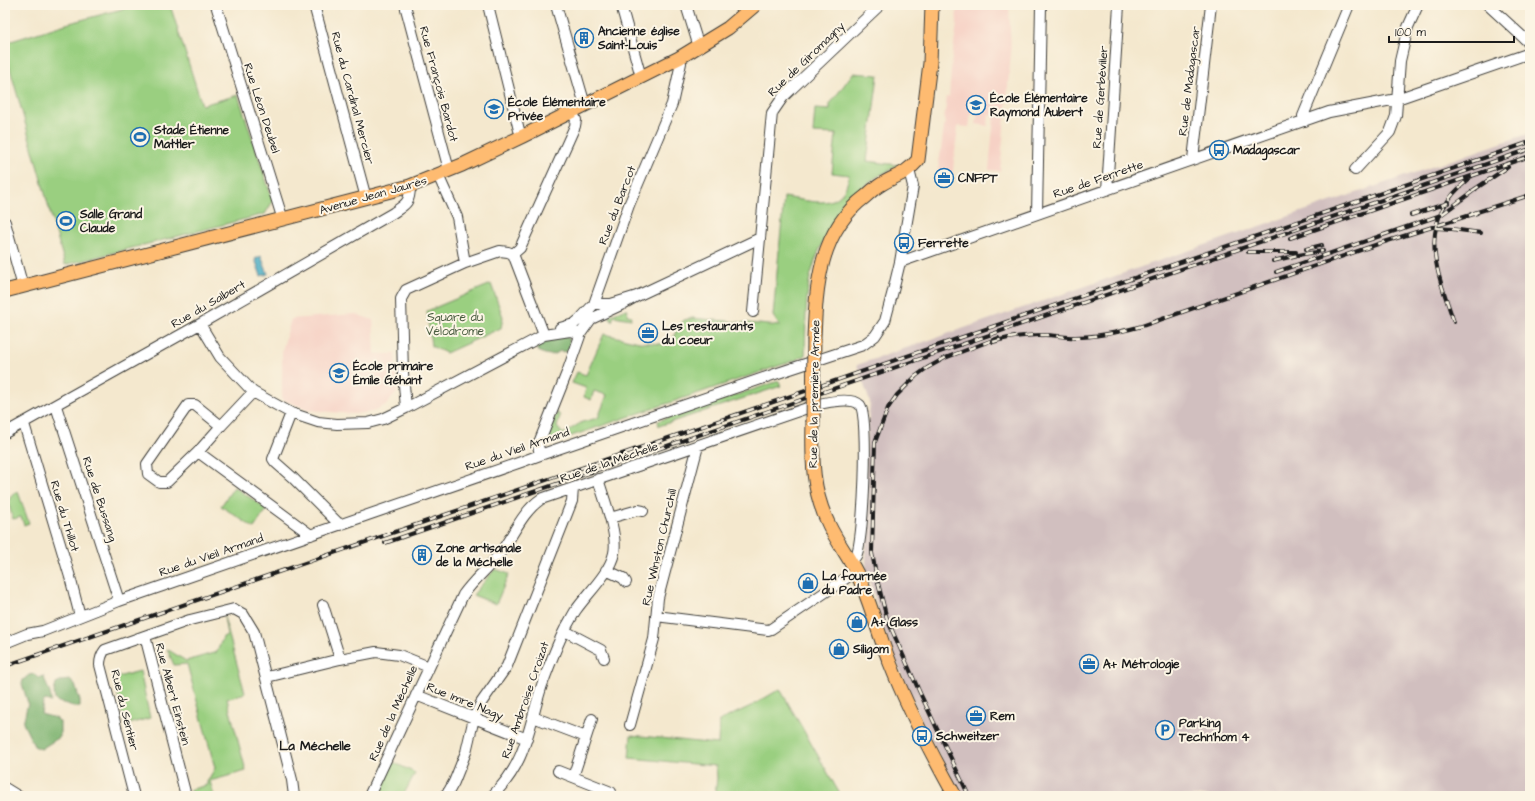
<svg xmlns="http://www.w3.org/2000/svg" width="1535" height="801" viewBox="0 0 1535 801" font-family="'Architects Daughter',sans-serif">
  <rect width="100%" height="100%" fill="#fcf5e5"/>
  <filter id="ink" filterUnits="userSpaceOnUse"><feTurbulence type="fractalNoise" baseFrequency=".025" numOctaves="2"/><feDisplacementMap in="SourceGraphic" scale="8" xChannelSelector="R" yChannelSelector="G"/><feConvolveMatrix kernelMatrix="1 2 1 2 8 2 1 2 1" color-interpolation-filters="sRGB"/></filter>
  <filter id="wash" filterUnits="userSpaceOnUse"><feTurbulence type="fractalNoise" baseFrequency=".012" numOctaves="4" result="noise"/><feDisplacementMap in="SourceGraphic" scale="16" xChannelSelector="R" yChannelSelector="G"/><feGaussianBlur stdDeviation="0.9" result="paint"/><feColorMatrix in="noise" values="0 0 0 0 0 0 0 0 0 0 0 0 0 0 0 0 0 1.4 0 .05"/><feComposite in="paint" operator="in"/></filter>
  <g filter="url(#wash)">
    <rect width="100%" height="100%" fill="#f4e8ce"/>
    <path fill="#f6d1c5" d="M956,5H1009L1011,53L1000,171L989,170L994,116L989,115L988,126L976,124L978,114L971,113L969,127L958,126L952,179L937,177L945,121H944L947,97H949L952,58L957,24Z
      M355,314L373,320L375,354H395L397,392L387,404L372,412L352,414L310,410L282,400V351L291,319Z"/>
    <path fill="#d1bfbf" d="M1530,133V796H960L924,726L887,639L866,569V453L870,402L857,365Z"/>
    <path fill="#9acf80" stroke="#5b764e" d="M137,5H170L202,105L238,95L273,201L265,214L65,265L5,51V43L66,24Z
      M853,73L878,75L867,161L898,165C890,171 880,174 872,180C840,206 818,242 809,282C805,304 806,333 805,355L796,360L554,442C551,443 548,443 546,440L557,412L560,416L557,427L563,434L582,422L598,418L607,395L594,391L591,400L584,397L586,388L572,383L577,372L586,375L604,334L639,342L671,345L677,328L684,320L692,318L780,326L773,316L784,197C812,201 844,213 849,175L832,173L836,134L813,133L815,109L830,110V104Z
      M491,284L503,317L501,328L446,353L431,346L427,311Z
      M626,309H628L627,315L632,316L631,319L614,316L612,321L609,316Z
      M779,381L781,386L659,426L658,421Z
      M234,487L267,509L254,528L221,506Z
      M18,492L29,523L24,525L21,517L13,519C10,508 4,497 18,492Z
      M495,569L509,574L496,604L473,595Z
      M224,617L245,693L227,699L246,771L210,781L214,796H192L189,790L207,785V782L215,768L187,664L174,665L167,649L186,661L217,652L223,637L227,635Z
      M140,671L150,718L125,725L114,678Z
      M780,689L841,796H715L717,778L716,766L629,758L631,735L718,744L719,721L753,705Z
      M393,762L415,773L403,796H377Z"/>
    <path fill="#7bb26e" stroke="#4c6745" d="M565,335L569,339L570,347L566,352L560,351C552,357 548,355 539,352L537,349L538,342L552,337Z
      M34,674L38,678L44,676C45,685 52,692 51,702L46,700L43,702L41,714L56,718L60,722V737L41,749L34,746L23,723L28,703L22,684L23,680L29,675Z
      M70,680L75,685L80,701V707H73C65,701 62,705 55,700L54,692L56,683L60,681Z"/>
    <path fill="#44aac3" stroke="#306370" d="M261,256L268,274L261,276L255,259Z"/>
  </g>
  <g filter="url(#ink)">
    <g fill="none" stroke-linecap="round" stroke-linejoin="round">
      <defs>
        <path id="minor" d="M216,5L283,220
          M314,5L366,198
          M405,5L449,170
          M488,5L519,130L523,136
          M556,5L585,105
          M621,5L641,77
          M686,5L699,47
          M1488,5L1526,40L1530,45
          M1305,121L1303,116L1349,5
          M1193,159L1211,5
          M1355,170L1390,132L1396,116L1400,61L1408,27L1418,5
          M438,175L457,217L465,263
          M1107,190L1119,5
          M1037,214L1041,5
          M5,222L23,287
          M513,254L520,248L575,126L576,120L572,111
          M513,254L544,335
          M900,262L1329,112L1397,99L1530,53
          M594,304H611L637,296L760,238
          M753,312L772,113L783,97L880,5
          M200,324L220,357L253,392L291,413L318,422L337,424L368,423L383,419L406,408L544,335L570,331L581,333
          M560,328L574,324L580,319L594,304L629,205L672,104L681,63L679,58
          M56,406L119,601
          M406,408L403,373L401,299L406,290L465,263L500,251L508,252L513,254
          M291,413L273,459L275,462L292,477L340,525
          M24,424L70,577L80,616
          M221,426L198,452L167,482H159L148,474L147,464L188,405H195L221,426L253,392
          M5,433L200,324L393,213C406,204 410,203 410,186
          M198,452L311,535
          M540,455L538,445L568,370L581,333L591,319L623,304L637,296
          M610,518L638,510L643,511
          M606,570L623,578L626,582
          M323,605L340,659
          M656,616L768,630L771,629L855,572
          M565,631L601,650L604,658
          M145,636L186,796
          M5,643L27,634L43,631L119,601L521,462L540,455L778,373L863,345L875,336L885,321L893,291L900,262L913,186L909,170
          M267,677L340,659L376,652L399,655L429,667
          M416,695L527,739
          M533,717L586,737
          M630,725L654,639L658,598L698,446
          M558,771L611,792
          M573,777L592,719
          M5,788L18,796
          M134,796L100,665C100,659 101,655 105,650L190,620L234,609L243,614L254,632L278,725L292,780L294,796
          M369,796L463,595C475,578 488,569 500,553C513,536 522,512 541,499L819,404C828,402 853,397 860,405C869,416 864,541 856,556C855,558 852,560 849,562
          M444,796L449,791L454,782L466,752L474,718L481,703L507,666L572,501L573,488
          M492,796C527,763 528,728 542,685C549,666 556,647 565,629C569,623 572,616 576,610C587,594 610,573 614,553C618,534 604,499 598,479"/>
        <path id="major" d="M5,291L410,186L462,165L523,136L679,58L728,28L755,5
          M814,339C816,286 819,231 866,196C870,192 875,188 880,185C896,175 905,175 918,160L930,63L932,5
          M813,422C812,460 812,491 829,525C838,544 852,561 860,580C872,607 879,636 890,663C908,709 931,753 955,796"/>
      </defs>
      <use href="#minor" stroke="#3c3b37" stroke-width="12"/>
      <use href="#major" stroke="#3c3b37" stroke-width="15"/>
      <use href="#minor" stroke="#fff" stroke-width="10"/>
      <use href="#major" stroke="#febb71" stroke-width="13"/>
      <defs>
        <path id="rail" d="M1472,191L1508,167
          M1471,214L1530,195
          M1411,215L1448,203
          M1436,228L1452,229L1481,233
          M1290,238L1530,156
          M1306,249L1322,245
          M1248,252H1296
          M1273,261L1298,255L1323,251
          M1276,272L1441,215L1476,189
          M1454,322C1436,269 1415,222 1468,180
          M993,342C1009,337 1028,335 1045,335C1055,335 1065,338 1075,337C1098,337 1120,332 1142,326L1378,244L1477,213
          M385,543L1530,149
          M5,666L1530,142
          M969,796L920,693L887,619L877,579L872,553L875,442L888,408L897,395L916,376L927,368L945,358L998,338"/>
      </defs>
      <use href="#rail" stroke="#1c1c1c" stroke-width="4"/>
      <use href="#rail" stroke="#fcf5e5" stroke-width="2.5" stroke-dasharray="8" stroke-linecap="butt"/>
      <defs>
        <path id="major-bridge" d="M813,422L814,339"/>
      </defs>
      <use href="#major-bridge" stroke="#3c3b37" stroke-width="15" stroke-linecap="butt"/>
      <use href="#major-bridge" stroke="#febb71" stroke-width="13"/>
    </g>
  </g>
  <defs>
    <symbol id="building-ring" viewBox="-11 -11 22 22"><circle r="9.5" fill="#fcf5e5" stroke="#1f6fb2" stroke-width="1.5"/><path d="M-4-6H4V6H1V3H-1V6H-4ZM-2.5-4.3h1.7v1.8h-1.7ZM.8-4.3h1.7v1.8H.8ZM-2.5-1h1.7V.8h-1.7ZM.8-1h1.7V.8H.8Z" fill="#1f6fb2"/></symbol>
    <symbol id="school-ring" viewBox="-11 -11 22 22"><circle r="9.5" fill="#fcf5e5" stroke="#1f6fb2" stroke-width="1.5"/><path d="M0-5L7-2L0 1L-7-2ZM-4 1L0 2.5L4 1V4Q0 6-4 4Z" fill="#1f6fb2"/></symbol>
    <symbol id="stadium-ring" viewBox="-11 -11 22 22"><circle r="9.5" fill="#fcf5e5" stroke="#1f6fb2" stroke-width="1.5"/><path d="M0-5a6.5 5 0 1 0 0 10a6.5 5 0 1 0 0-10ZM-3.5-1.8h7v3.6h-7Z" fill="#1f6fb2"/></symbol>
    <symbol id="bus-ring" viewBox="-11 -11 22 22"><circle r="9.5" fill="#fcf5e5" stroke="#1f6fb2" stroke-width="1.5"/><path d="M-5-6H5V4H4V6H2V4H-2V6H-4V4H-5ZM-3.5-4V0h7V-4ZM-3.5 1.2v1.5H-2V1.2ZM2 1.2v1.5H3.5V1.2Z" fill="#1f6fb2"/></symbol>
    <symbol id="office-ring" viewBox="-11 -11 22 22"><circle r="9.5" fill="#fcf5e5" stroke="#1f6fb2" stroke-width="1.5"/><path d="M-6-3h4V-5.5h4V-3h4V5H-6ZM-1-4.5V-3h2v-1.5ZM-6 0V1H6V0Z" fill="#1f6fb2"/></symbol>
    <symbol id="shop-ring" viewBox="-11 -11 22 22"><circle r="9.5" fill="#fcf5e5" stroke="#1f6fb2" stroke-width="1.5"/><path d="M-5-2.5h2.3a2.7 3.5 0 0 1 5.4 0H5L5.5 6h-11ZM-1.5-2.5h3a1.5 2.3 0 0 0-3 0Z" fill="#1f6fb2"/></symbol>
    <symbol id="parking-ring" viewBox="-11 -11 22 22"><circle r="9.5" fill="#fcf5e5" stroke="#1f6fb2" stroke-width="1.5"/><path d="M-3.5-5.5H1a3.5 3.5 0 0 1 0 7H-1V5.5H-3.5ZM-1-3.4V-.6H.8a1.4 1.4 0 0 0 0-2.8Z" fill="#1f6fb2"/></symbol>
  </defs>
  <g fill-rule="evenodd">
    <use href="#building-ring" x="573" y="27" width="22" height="22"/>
    <use href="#school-ring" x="965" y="94" width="22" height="22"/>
    <use href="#school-ring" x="483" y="98" width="22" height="22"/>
    <use href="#stadium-ring" x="129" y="126" width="22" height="22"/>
    <use href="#bus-ring" x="1208" y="139" width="22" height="22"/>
    <use href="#office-ring" x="933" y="167" width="22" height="22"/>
    <use href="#stadium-ring" x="55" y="210" width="22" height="22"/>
    <use href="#bus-ring" x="893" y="232" width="22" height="22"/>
    <use href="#office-ring" x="637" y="322" width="22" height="22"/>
    <use href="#school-ring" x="328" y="362" width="22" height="22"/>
    <use href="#building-ring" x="411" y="544" width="22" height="22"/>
    <use href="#shop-ring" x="797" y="572" width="22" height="22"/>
    <use href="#shop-ring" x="846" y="611" width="22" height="22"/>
    <use href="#shop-ring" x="828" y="638" width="22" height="22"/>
    <use href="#office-ring" x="1078" y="653" width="22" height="22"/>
    <use href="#office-ring" x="965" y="705" width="22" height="22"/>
    <use href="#parking-ring" x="1154" y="719" width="22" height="22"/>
    <use href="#bus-ring" x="911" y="725" width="22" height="22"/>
  </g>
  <g text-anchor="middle" stroke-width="4" stroke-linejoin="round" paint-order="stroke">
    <g font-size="12" font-weight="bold" fill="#1c1c1c" stroke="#fcf5e5" text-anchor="start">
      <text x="598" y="35">Ancienne église<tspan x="598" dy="14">Saint-Louis</tspan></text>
      <text x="990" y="102">École Élémentaire<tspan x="990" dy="14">Raymond Aubert</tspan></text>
      <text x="508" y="106">École Élémentaire<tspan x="508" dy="14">Privée</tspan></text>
      <text x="154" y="134">Stade Étienne<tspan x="154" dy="14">Mattler</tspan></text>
      <text x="1233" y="154">Madagascar</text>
      <text x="958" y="182">CNFPT</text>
      <text x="80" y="218">Salle Grand<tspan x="80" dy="14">Claude</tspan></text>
      <text x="918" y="247">Ferrette</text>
      <text x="662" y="330">Les restaurants<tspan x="662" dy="14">du coeur</tspan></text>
      <text x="353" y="370">École primaire<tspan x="353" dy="14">Émile Géhant</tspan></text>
      <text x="436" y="552">Zone artisanale<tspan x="436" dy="14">de la Méchelle</tspan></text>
      <text x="822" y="580">La fournée<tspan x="822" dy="14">du Padre</tspan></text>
      <text x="871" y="626">A+ Glass</text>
      <text x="853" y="653">Siligom</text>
      <text x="1103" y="668">A+ Métrologie</text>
      <text x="990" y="720">Rem</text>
      <text x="1179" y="727">Parking<tspan x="1179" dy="14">Techn'hom 4</tspan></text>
      <text x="936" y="740">Schweitzer</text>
    </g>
    <g font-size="12" fill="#1c1c1c" stroke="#fcf5e5">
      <text transform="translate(806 59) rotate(-44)" y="4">Rue de Giromagny</text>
      <text transform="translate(1189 81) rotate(-83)" y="4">Rue de Madagascar</text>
      <text transform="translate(439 84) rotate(75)" y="4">Rue François Bardot</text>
      <text transform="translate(1100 97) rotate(-86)" y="4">Rue de Gerbéviller</text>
      <text transform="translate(353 98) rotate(75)" y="4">Rue du Cardinal Mercier</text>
      <text transform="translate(262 108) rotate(72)" y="4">Rue Léon Deubel</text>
      <text transform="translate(1098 179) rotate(-19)" y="4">Rue de Ferrette</text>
      <text transform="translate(373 195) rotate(-16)" y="4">Avenue Jean Jaurès</text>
      <text transform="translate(617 205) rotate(-69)" y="4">Rue du Barcot</text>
      <text transform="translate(208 304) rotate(-30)" y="4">Rue du Salbert</text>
      <text transform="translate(814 394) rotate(-89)" y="4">Rue de la première Armée</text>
      <text transform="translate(517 449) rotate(-19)" y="4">Rue du Vieil Armand</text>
      <text transform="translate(609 462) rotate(-19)" y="4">Rue de la Méchelle</text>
      <text transform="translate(100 499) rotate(72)" y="4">Rue de Bussang</text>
      <text transform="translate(65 516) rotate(73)" y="4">Rue du Thillot</text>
      <text transform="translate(659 547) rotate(-77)" y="4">Rue Winston Churchill</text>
      <text transform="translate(211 555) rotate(-19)" y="4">Rue du Vieil Armand</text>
      <text transform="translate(173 694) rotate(75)" y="4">Rue Albert Einstein</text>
      <text transform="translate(525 700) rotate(-71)" y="4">Rue Ambroise Croizat</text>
      <text transform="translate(465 701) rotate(22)" y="4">Rue Imre Nagy</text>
      <text transform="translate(125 710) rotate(76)" y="4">Rue du Sentier</text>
      <text transform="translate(393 713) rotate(-66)" y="4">Rue de la Méchelle</text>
    </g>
    <g font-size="12" fill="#485b3f" stroke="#fcf5e5">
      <text x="455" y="321">Square du<tspan x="455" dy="14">Vélodrome</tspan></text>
    </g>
    <g font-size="13" font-weight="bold" fill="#1c1c1c" stroke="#fcf5e5">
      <text x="315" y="750">La Méchelle</text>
    </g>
  </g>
  <rect width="1535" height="801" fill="none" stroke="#fcf5e5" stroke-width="20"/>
  <path d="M1389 36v6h125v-6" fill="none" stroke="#1c1c1c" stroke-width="2"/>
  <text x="1395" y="36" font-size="12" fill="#1c1c1c" stroke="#fcf5e5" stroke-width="3" paint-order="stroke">100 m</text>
</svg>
